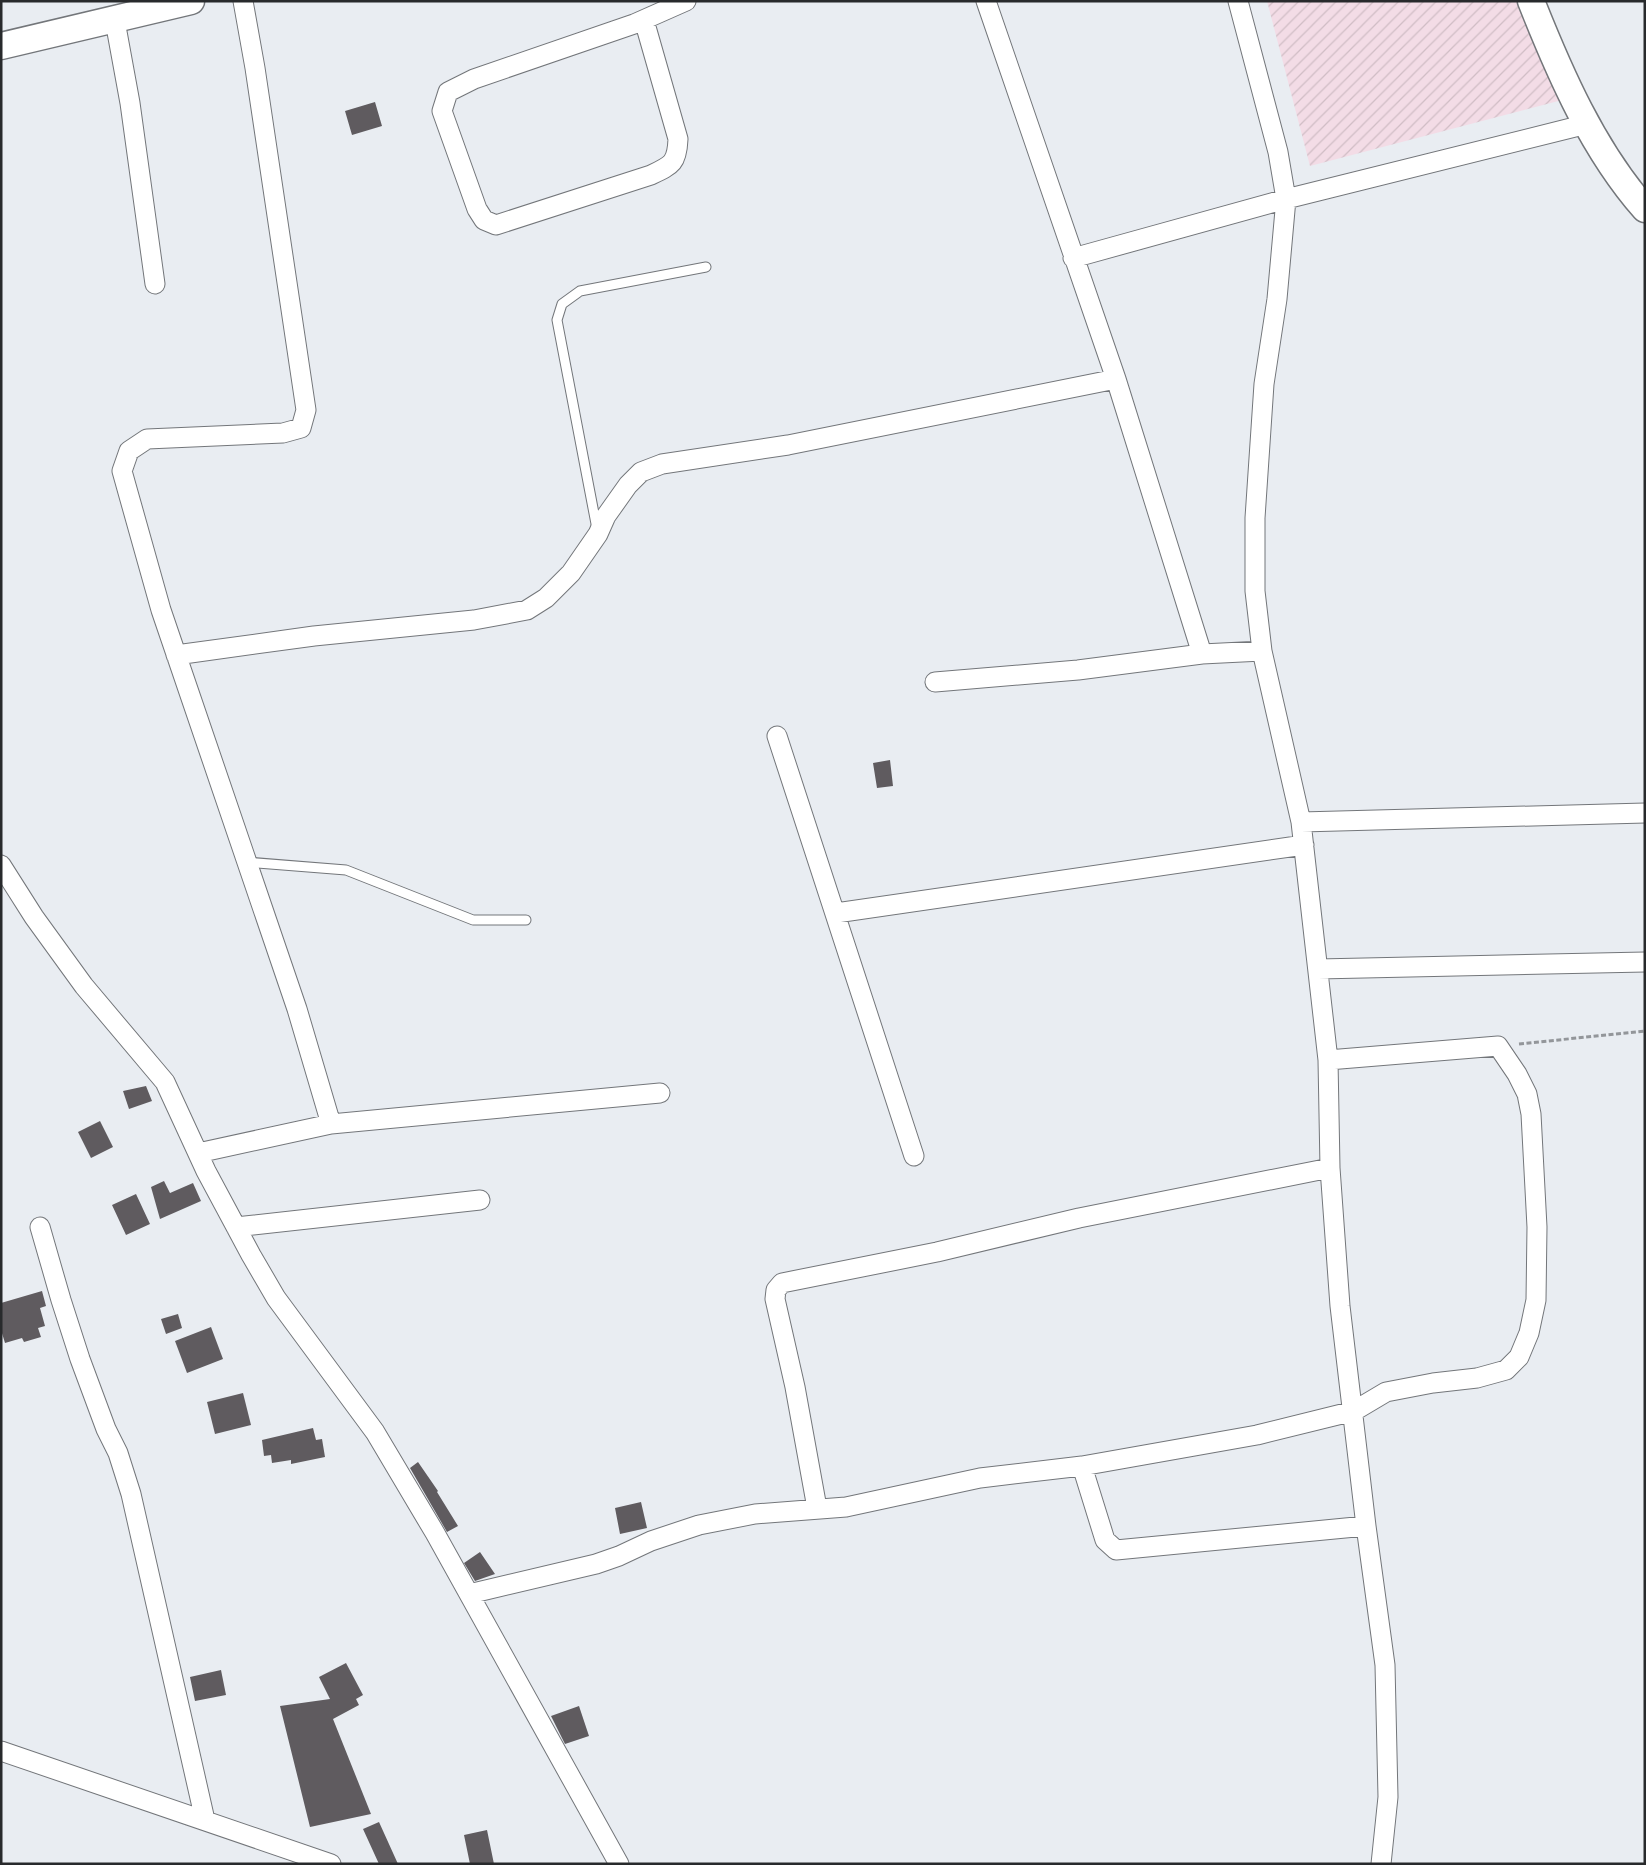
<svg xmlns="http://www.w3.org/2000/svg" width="1646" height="1865" viewBox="0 0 1646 1865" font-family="'Golos Text',sans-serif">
  <defs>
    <pattern id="industrial-furrows" width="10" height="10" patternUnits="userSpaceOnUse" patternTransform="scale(1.25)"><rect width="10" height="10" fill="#f3dce6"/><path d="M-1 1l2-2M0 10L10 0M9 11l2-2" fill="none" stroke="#d0bdc5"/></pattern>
  </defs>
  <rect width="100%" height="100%" fill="#e9edf2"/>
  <path fill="url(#industrial-furrows)" d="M1267,1H1530L1566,99L1310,166Z"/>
  <path fill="#5f5b5f" d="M375,102L382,126L352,135L345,111Z
    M890,760L893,786L877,788L873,763Z
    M146,1086L152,1101L129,1109L123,1091Z
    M100,1121L113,1147L91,1158L78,1132Z
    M164,1181L170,1193L193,1183L201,1201L160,1219L151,1187Z
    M136,1194L150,1224L126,1235L112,1205Z
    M42,1291L46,1306L40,1308L45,1326L38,1328L41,1337L24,1342L22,1338L5,1343L1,1330V1303Z
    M178,1314L182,1328L166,1334L161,1319Z
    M211,1327L223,1359L187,1373L175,1341Z
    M243,1393L251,1425L215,1434L207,1402Z
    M313,1428L316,1440L322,1439L325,1457L291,1464V1460L272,1463L271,1455L264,1456L262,1440Z
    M418,1462L438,1491L437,1492L458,1526L447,1532L410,1468Z
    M641,1502L647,1528L620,1534L615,1508Z
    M480,1552L495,1574L475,1581L464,1563Z
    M346,1663L363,1695L356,1699L359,1705L333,1719L371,1814L310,1827L280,1706L330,1699L319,1677Z
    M221,1670L226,1695L195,1701L190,1677Z
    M579,1706L589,1736L565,1744L551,1716Z
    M379,1822L398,1864H379L363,1829Z
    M487,1830L494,1864H470L464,1835Z"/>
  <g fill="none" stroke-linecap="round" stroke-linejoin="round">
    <defs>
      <path id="lane" d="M597,529L557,320L562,304L580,291L706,267
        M246,862L346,870L473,920H526"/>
      <path id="street" d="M986,1L1116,379L1202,654L1262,651
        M1238,1L1278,152L1286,199L1277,299L1264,384L1255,518V591L1262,651L1301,822L1328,1060L1330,1168L1340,1306L1366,1526L1385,1665L1388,1797L1381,1864
        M644,20L678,139C677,163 672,165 651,175L496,225L484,220L477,209L442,111L448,92L474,79L634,24L686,1
        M115,21L130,103L155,284
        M1073,258L1286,199L1587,124
        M176,655L314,636L474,620L527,610L546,598L571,573L598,534L606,516L628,485L641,472L662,464L788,445L1116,379
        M935,682L1078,670L1202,654
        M777,736L914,1156
        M1301,822L1645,813
        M1,865L34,917L84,986L165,1082L206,1171L251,1255L276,1298L375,1432L435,1533L619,1864
        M836,913L1304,845
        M1318,969L1645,962
        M331,1124L660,1093
        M198,1153L331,1124L297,1009L161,610L122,471L129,451L147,439L283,433L301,428L306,410L255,68L243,1
        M40,1227L61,1300L80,1359L106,1429L118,1453L131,1494L205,1820
        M236,1227L480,1200
        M1082,1466L1105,1540L1116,1550L1366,1526
        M817,1508L795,1387L775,1299L776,1290L782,1283L937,1252L1079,1218L1330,1168
        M469,1594L596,1564L619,1556L651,1541L699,1525L755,1514L846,1507L980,1478L1082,1466L1257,1435L1354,1411L1386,1392L1433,1383L1477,1378L1506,1370L1519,1357L1529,1333L1536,1300L1537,1227L1531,1114L1527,1094L1517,1074L1498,1046L1328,1060
        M1,1751L331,1864"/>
      <path id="secondary" d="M1531,1C1560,74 1593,150 1645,209
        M1,46L191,1"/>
    </defs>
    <use href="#lane" stroke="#73767a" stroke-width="11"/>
    <use href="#street" stroke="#73767a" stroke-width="21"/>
    <use href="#secondary" stroke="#73767a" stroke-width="29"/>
    <path stroke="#93969a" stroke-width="3" stroke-dasharray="5 2.5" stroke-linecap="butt" d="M1519,1044L1645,1031"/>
    <use href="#lane" stroke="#fff" stroke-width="9"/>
    <use href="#street" stroke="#fff" stroke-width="19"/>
    <use href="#secondary" stroke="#fff" stroke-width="26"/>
  </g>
  <rect width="1646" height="1865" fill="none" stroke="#282a2c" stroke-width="5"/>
</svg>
